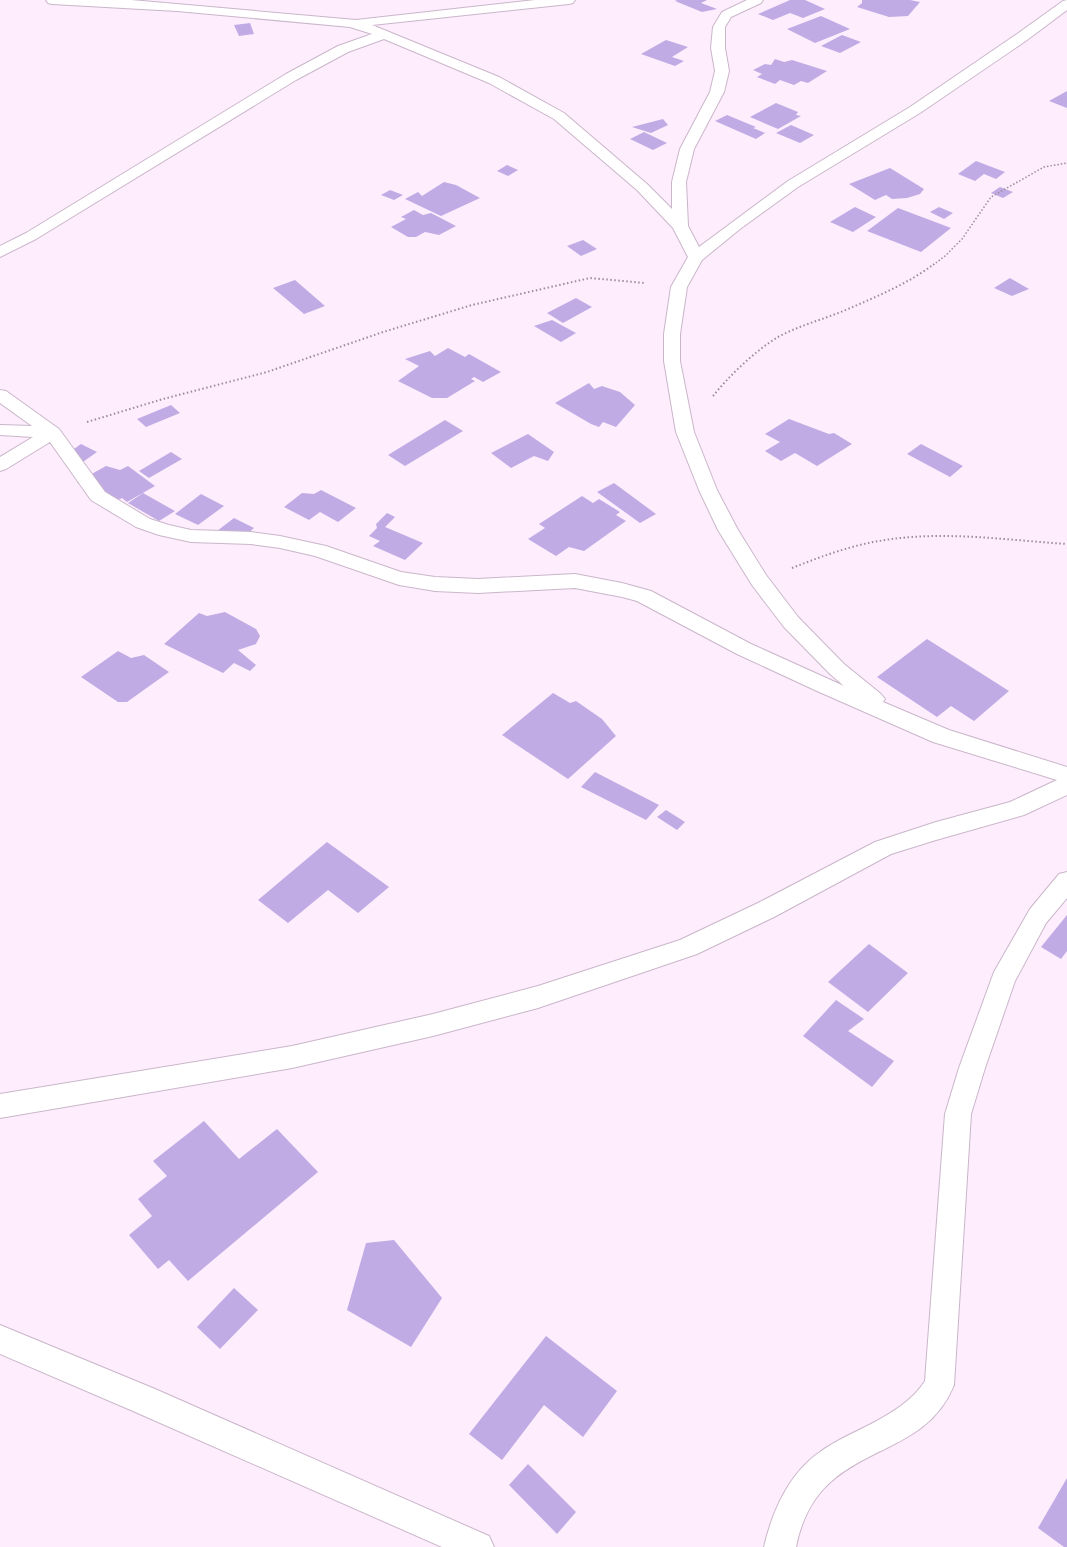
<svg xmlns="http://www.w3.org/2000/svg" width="1067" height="1547" viewBox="0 0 1067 1547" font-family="Figtree,sans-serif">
  <rect width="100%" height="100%" fill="#feedfd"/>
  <path fill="#c1abe5" d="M677,0H707L701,3L717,9L702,12L675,1Z
    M790,0H805L825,9L803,18L790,13L773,20L758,14Z
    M862,0H910L920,2L908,16L889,17L857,7L862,3Z
    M821,16L850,29L815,43L787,29Z
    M250,23L254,34L239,36L234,25Z
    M842,35L861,42L840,53L821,46Z
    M666,40L688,47L672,57L684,61L675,66L641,54Z
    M775,59L784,62L792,60L827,71L808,83L801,81L794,85L780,80L775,84L757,77L762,74L753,70L765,64L771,65Z
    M1067,91V108L1049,101Z
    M776,103L798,112L796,115L801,116L778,129L750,117Z
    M727,115L756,127L753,128L765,133L756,139L715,121Z
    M663,119L668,125L651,133L632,127Z
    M791,125L814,135L800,143L776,133Z
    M644,132L667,143L653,150L630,139Z
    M976,161L1005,172L996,179L984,174L975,181L958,174Z
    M507,165L518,170L508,176L497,171Z
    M890,168L924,189L920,194L907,198L892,199L886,195L875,200L849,184Z
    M444,182L456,185L480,198L441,216L405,199L418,192L422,196Z
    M1000,187L1013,192L1003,198L991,193Z
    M390,190L403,195L394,200L381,195Z
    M855,207L876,217L853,232L830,222Z
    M939,207L953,213L944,219L930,212Z
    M898,208L951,228L921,252L867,231Z
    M414,210L423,215L431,213L456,226L439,235L425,232L416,237H408L391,227L406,219L401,217Z
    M583,240L597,249L581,256L567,246Z
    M1010,278L1029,289L1012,296L994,288Z
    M295,280L325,306L304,314L273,288Z
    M576,298L592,307L563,323L547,313Z
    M552,320L576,333L561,342L534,326Z
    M448,348L465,357L469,354L501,372L483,382L474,377L471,379L475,381L447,398H432L398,381L419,366L405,359L430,351L435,356Z
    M589,383L594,389L602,386L620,392L635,405L616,427L603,422L599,427L591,424L555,403Z
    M171,405L180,413L146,427L137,419Z
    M789,419L829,434L834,433L852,444L817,466L795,453L781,461L765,451L780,442L765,434Z
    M445,420L463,431L405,466L388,455Z
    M528,434L554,452L548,461L534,456L511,468L491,453Z
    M81,444L97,452L80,464L64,456Z
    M921,444L963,466L950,477L907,454Z
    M171,452L182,459L149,478L139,471Z
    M106,466L120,470L128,466L155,486L127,502L122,498L113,503H105L77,482Z
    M614,483L656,514L640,523L597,492Z
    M321,490L356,508L338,522L320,512L309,520L284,507L302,493L314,494Z
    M143,493L175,511L159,521L128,503Z
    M201,494L224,506L198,525L175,514Z
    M582,496L593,503L599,499L620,512L616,515L626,521L584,551L569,547L556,556L528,539L545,528L539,524Z
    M387,513L395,517L385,527L423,543L405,560L373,546L380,541L369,536L377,528L376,524Z
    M234,518L254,528L238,542L217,531Z
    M225,612L256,629L260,636L256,644L238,650L256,665L250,671L234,663L223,673L164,644L199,613L207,616Z
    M927,639L1009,691L974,721L951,706L937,717L877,677Z
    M118,651L131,658L144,655L169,672L127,702H118L81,677Z
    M553,693L570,703L576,701L602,719L616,736L568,779L502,735Z
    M595,772L659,805L646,820L581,787Z
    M666,810L685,822L677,830L657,817Z
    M327,842L389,887L358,913L328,890L288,923L258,900Z
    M1067,915V951L1061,959L1041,947Z
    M869,944L908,973L868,1012L828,982Z
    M836,1000L864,1019L848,1031L894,1061L872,1087L803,1036Z
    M204,1121L239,1159L277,1129L318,1172L188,1281L169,1260L158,1269L129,1235L152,1216L138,1199L167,1176L153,1161Z
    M394,1240L442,1298L411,1347L347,1310L366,1243Z
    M234,1288L258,1310L220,1349L197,1327Z
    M546,1336L617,1391L583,1437L544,1405L502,1460L469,1434Z
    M528,1464L576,1512L557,1534L509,1485Z
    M1067,1478V1547H1064L1038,1528Z"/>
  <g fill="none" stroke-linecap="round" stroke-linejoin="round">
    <defs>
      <path id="minor" d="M46,0H131L356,20L535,0H575L573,3L569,4L372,25L499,77L564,113L647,184L672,209V182L680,149L710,92L715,71L711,48L713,27L722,12L747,0H763L761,3L731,17L725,27V48L729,71L724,92L694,149L686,182L688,226L699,247L788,181L910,107L1017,34L1063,1L1067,0V10L1027,40L920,113L798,187L740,229L702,260L687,287L680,334V361L694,432L717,490L738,530L766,575L798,617L844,664L881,694L885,699L883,702L949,730L1067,767V795L1024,815L936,840L891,854L774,917L697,954L538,1008L433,1036L292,1068L0,1118V1094L292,1046L433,1014L538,986L680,940L758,903L875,842L936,822L1010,802L1057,780L933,742L817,691L737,654L637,601L622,597L575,588L478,593L435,591L399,585L315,556L280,548L251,544L191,542L159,535L136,527L91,500L50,442L6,469L0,471V457L33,437L0,435V425L32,426L0,403V390L6,391L59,429L105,492L150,519L169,525L191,530L251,532L280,536L326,546L401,572L435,577L478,579L575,574L622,583L651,591L751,644L844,686L830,674L784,627L752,585L718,530L699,490L676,432L664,361V334L671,287L688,257L673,228L637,190L554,119L489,83L384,39L348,52L296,80L36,239L0,257V246L26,233L286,74L338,46L372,34L350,27L177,11L52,4L48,3Z
        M1067,872V898L1046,923L1015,981L985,1068L971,1114L954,1385C930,1443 877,1444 834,1479C813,1496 801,1521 796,1547H764C772,1512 789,1473 820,1452C836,1440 856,1432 873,1423C893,1412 913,1400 925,1381L945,1114L959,1068L994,972L1030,909L1059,874Z
        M0,1325L155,1389L489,1536L494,1547H442L133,1411L0,1354Z"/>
    </defs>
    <use href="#minor" stroke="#cab6ca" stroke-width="2"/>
    <path stroke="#9a8d99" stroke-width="1.5" stroke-dasharray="1.5 2" stroke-linecap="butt" d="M933,265L945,256L962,239L991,197L1044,167L1067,163"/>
    <path stroke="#9a8d99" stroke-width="2" stroke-dasharray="1.5 2.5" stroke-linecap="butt" d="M713,396C729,376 756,350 778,337C800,325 825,319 848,309C878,296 909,283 934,264
      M87,422L163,399L267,372L383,332L472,305L590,278L645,283
      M792,568C820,557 849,546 879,541C941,530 1005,540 1067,544"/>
    <use href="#minor" fill="#fff" fill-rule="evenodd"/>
  </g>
</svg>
